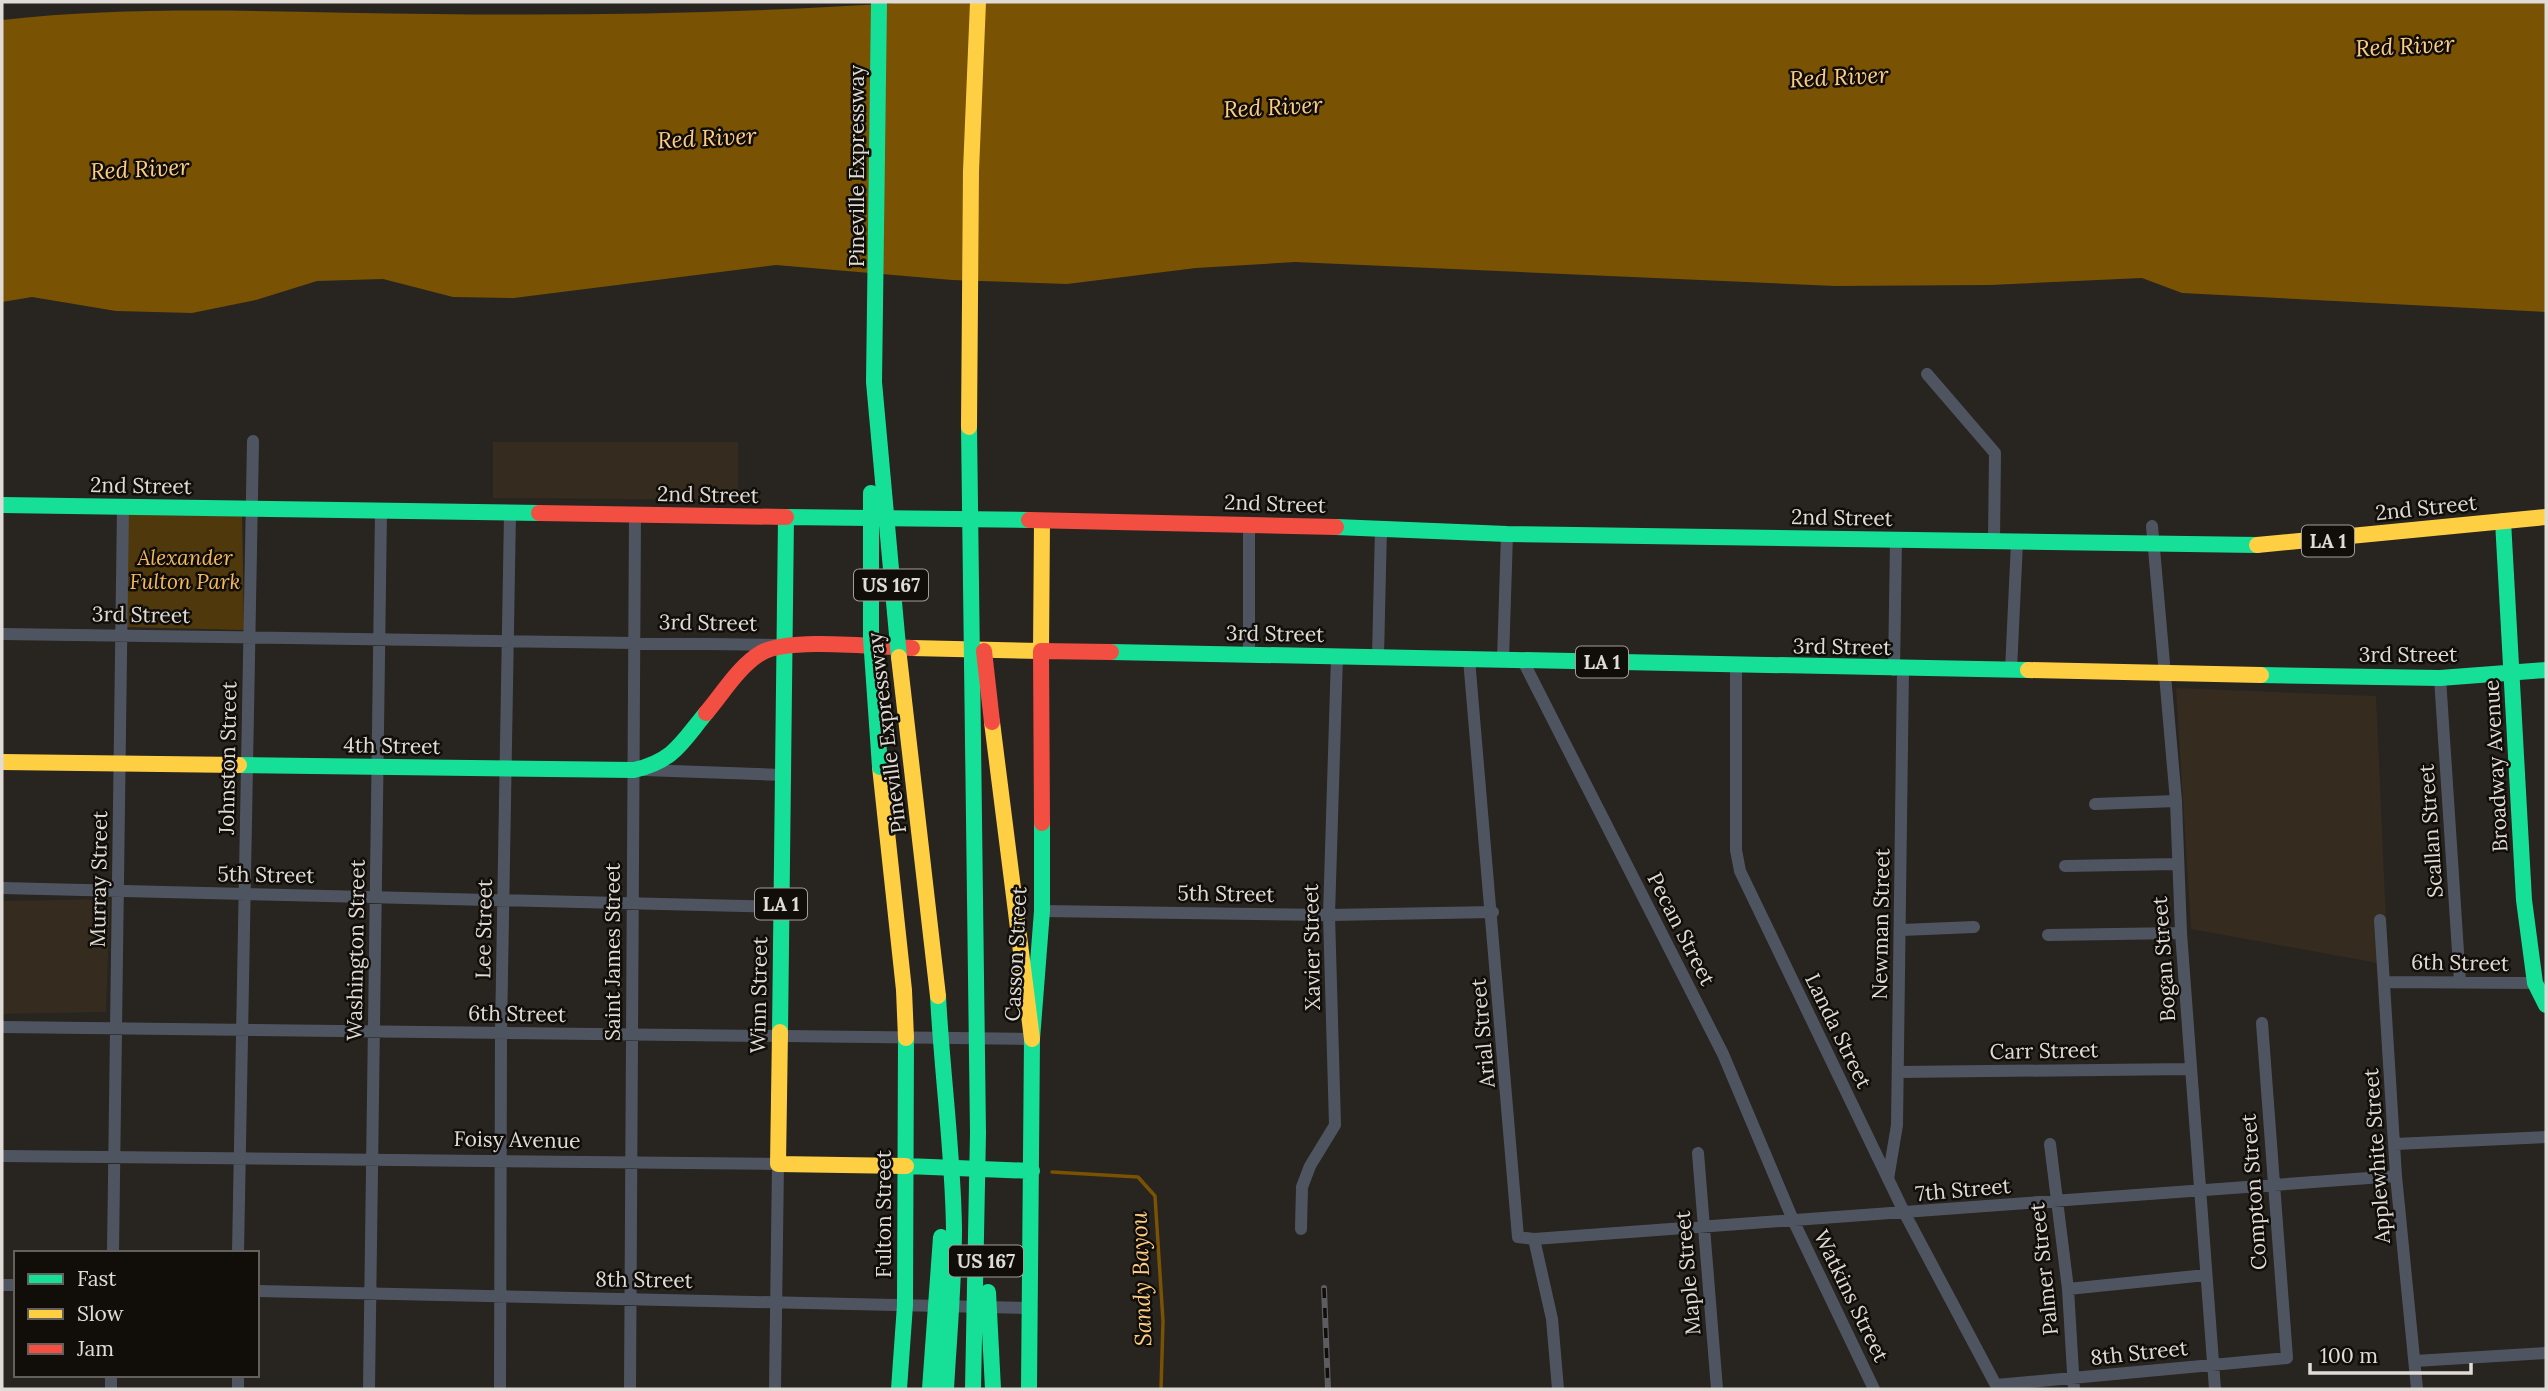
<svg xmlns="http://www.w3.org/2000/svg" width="2548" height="1391" viewBox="0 0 2548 1391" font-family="Lora,serif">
  <rect width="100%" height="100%" fill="#282420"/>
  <path fill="#352b1e" d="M493,442H738V500L493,498Z
    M2176,688L2376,696L2388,965L2191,929Z
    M110,899L106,1012L2,1014V901Z"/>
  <path fill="#50380d" d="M125,508L242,511L244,630L124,627Z"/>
  <path fill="#795203" d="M910,2H2546V312L2182,293L2142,278L1990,285L1835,286L1295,262L1196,268L1067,284L952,280L776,265L514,298L453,297L383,279L317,281L256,300L192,313L116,311L32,297L2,302V20C146,4 290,13 435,14C593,16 752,13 910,2Z"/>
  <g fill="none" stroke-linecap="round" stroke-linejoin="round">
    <path stroke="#795203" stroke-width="3.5" d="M1052,1172L1138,1177L1155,1196L1163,1321L1161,1389"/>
    <path stroke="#4e5561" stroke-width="12" d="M1927,374L1995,453L1994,541
      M1249,523V654
      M2152,526L2176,801L2181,933L2215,1389
      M2,634L777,645
      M1378,656L1381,528
      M1469,659L1518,1237L1534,1239L1552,1319L1558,1389
      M1503,660L1507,534
      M1523,661L1723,1054L1793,1220L1874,1389
      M1736,665V850L1740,871L1905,1214L1998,1389
      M1894,670L1896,540
      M2011,670L2017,542
      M2440,678L2460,982
      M644,770L782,775
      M2095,804L2176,801
      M2065,866L2177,864
      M2,888L781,907
      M1042,911L1329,915L1493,912
      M2380,920L2396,1176L2417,1389
      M1902,930L1974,927
      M2048,935L2181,933
      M2384,982L2535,983
      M2,1027L1032,1039
      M1898,1072L2191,1069
      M2050,1144L2068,1289L2074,1389
      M2395,1144L2546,1137
      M1698,1153L1717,1389
      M2,1156L778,1164L775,1389
      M1888,1179L1897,1125L1903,669
      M1301,1229L1302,1187L1310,1166L1335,1125L1329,915L1337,656
      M1534,1239L2396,1176
      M113,1253L123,507
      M238,1253L253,441
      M2,1285H16
      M2068,1289L2206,1275
      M257,1291L1030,1308
      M2415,1361L2546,1353
      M238,1375V1389
      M1996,1385L2287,1358L2262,1023
      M111,1389V1375
      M369,1389L381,511
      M500,1389L501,1033L510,513
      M630,1389L635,514"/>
    <path stroke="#16e098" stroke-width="16" d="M2,505L539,513
      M2503,521L2524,900L2535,983L2546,1005
      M1336,527L1507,534L2257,545
      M1111,652L2028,670
      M2261,675L2440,678L2546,670
      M239,765L634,770C674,761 682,742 706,713
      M780,1032L786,517L1029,520
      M906,1166L1032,1171
      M899,1389L905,1305L906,1038
      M1029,1389L1032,1039L1042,911V823"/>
    <path stroke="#ffcf43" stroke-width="16" d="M2257,545L2546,517
      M912,648L1041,651L1042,521
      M2028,670L2261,675
      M992,722L1032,1039
      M2,762L239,765
      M880,767L904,990L906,1038
      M780,1032L778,1164L906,1166"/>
    <path stroke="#f24e42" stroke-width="16" d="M539,513L786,517
      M1029,520L1336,527
      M706,713C723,693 739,666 761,653C788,637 877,647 912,648
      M1042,823L1041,651L1111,652"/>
    <defs>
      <path id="rail" d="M1324,1288L1328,1389"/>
    </defs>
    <use href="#rail" stroke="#5b5d61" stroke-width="6"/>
    <use href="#rail" stroke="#110e0a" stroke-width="3.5" stroke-dasharray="10" stroke-linecap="butt"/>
    <path stroke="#16e098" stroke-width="16" d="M879,2L874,382L899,657
      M969,427L978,1133L973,1389
      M871,493V638L880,767
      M938,996C942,1074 953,1151 954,1229C954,1282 949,1336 946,1389
      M988,1292L993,1389
      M930,1389L941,1237"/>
    <path stroke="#ffcf43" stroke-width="16" d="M969,427L971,171L978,2
      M899,657L938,996"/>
    <path stroke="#f24e42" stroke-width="16" d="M984,651L992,722"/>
  </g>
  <g text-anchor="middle" stroke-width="5" stroke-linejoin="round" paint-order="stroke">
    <g fill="#110e0a" stroke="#a29e99" stroke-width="2">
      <rect x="2302" y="525.5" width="52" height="31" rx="5"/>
      <rect x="854" y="569.5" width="74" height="31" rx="5"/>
      <rect x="1576" y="646.5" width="52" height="31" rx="5"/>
      <rect x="755" y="888.5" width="52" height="31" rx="5"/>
      <rect x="949" y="1245.5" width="74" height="31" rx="5"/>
    </g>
    <g font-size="19" font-weight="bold" fill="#e0dbd6">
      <text x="2328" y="548">LA 1</text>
      <text x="891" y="592">US 167</text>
      <text x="1602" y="669">LA 1</text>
      <text x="781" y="911">LA 1</text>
      <text x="986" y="1268">US 167</text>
    </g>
    <g font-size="21" fill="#e0dbd6" stroke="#110e0a">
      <text transform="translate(857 166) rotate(-90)" y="7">Pineville Expressway</text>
      <text transform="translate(141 486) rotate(1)" y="7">2nd Street</text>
      <text transform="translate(708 495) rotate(1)" y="7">2nd Street</text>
      <text transform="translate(1275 504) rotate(2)" y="7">2nd Street</text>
      <text transform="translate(2426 508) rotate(-6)" y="7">2nd Street</text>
      <text transform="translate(1842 518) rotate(1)" y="7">2nd Street</text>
      <text transform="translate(141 615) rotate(1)" y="7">3rd Street</text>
      <text transform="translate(708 623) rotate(1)" y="7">3rd Street</text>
      <text transform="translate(1275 634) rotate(1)" y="7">3rd Street</text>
      <text transform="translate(1842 647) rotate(1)" y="7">3rd Street</text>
      <text x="2408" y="662">3rd Street</text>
      <text transform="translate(887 733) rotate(-97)" y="7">Pineville Expressway</text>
      <text transform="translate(392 746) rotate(1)" y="7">4th Street</text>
      <text transform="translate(228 758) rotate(-89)" y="7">Johnston Street</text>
      <text transform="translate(2496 766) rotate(-93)" y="7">Broadway Avenue</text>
      <text transform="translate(2431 831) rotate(-94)" y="7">Scallan Street</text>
      <text transform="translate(266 875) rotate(1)" y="7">5th Street</text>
      <text transform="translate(99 879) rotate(-89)" y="7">Murray Street</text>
      <text transform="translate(1226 894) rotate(1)" y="7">5th Street</text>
      <text transform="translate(1881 924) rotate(-89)" y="7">Newman Street</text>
      <text transform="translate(484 929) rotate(-89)" y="7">Lee Street</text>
      <text transform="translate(1681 929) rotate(63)" y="7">Pecan Street</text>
      <text transform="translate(1312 947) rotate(-91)" y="7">Xavier Street</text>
      <text transform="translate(356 950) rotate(-89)" y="7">Washington Street</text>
      <text transform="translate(613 952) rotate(-90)" y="7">Saint James Street</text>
      <text transform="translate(1016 954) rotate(-87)" y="7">Casson Street</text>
      <text transform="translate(2164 959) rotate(-94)" y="7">Bogan Street</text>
      <text transform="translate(2460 963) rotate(1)" y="7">6th Street</text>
      <text transform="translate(759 995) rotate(-89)" y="7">Winn Street</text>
      <text transform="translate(517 1014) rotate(1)" y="7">6th Street</text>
      <text transform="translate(1838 1031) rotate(64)" y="7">Landa Street</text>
      <text transform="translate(1483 1033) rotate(-95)" y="7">Arial Street</text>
      <text transform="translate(2044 1051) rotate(-1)" y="7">Carr Street</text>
      <text transform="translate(517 1140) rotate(1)" y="7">Foisy Avenue</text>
      <text transform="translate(2377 1156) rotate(-94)" y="7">Applewhite Street</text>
      <text transform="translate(1963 1190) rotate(-5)" y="7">7th Street</text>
      <text transform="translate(2254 1192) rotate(-94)" y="7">Compton Street</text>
      <text transform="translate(884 1214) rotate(-90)" y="7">Fulton Street</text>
      <text transform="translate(2044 1269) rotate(-96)" y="7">Palmer Street</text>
      <text transform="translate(1688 1273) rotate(-95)" y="7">Maple Street</text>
      <text transform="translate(644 1280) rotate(1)" y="7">8th Street</text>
      <text transform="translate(1851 1296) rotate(64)" y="7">Watkins Street</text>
      <text transform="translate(2139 1353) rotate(-6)" y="7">8th Street</text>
    </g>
    <g font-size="21" font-style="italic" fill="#f6b958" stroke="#110e0a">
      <text x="185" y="565">Alexander<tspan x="185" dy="24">Fulton Park</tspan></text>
    </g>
    <g font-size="23" font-style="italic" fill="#fecc83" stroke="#110e0a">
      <text transform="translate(2405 46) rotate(-3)" y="8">Red River</text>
      <text transform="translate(1839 77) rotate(-3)" y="8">Red River</text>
      <text transform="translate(1273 107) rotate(-3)" y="8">Red River</text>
      <text transform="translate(707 138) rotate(-3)" y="8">Red River</text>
      <text transform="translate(140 169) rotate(-3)" y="8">Red River</text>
      <text transform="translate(1141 1279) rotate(-92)" y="8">Sandy Bayou</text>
    </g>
  </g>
  <rect width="2548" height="1391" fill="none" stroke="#e0dbd6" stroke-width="7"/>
  <rect x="14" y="1251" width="245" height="126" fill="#110e0a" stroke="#64605c" stroke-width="2"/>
  <rect x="28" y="1274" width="35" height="10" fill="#16e098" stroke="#64605c" stroke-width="2"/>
  <text x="77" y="1286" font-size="21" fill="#e0dbd6">Fast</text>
  <rect x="28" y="1309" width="35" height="10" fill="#ffcf43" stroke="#64605c" stroke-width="2"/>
  <text x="77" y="1321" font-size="21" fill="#e0dbd6">Slow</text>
  <rect x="28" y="1344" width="35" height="10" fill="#f24e42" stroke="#64605c" stroke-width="2"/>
  <text x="77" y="1356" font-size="21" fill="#e0dbd6">Jam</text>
  <path d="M2310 1363v10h161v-10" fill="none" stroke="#e0dbd6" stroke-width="3.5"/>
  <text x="2320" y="1363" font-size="21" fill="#e0dbd6" stroke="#110e0a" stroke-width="5" paint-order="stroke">100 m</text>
</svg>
